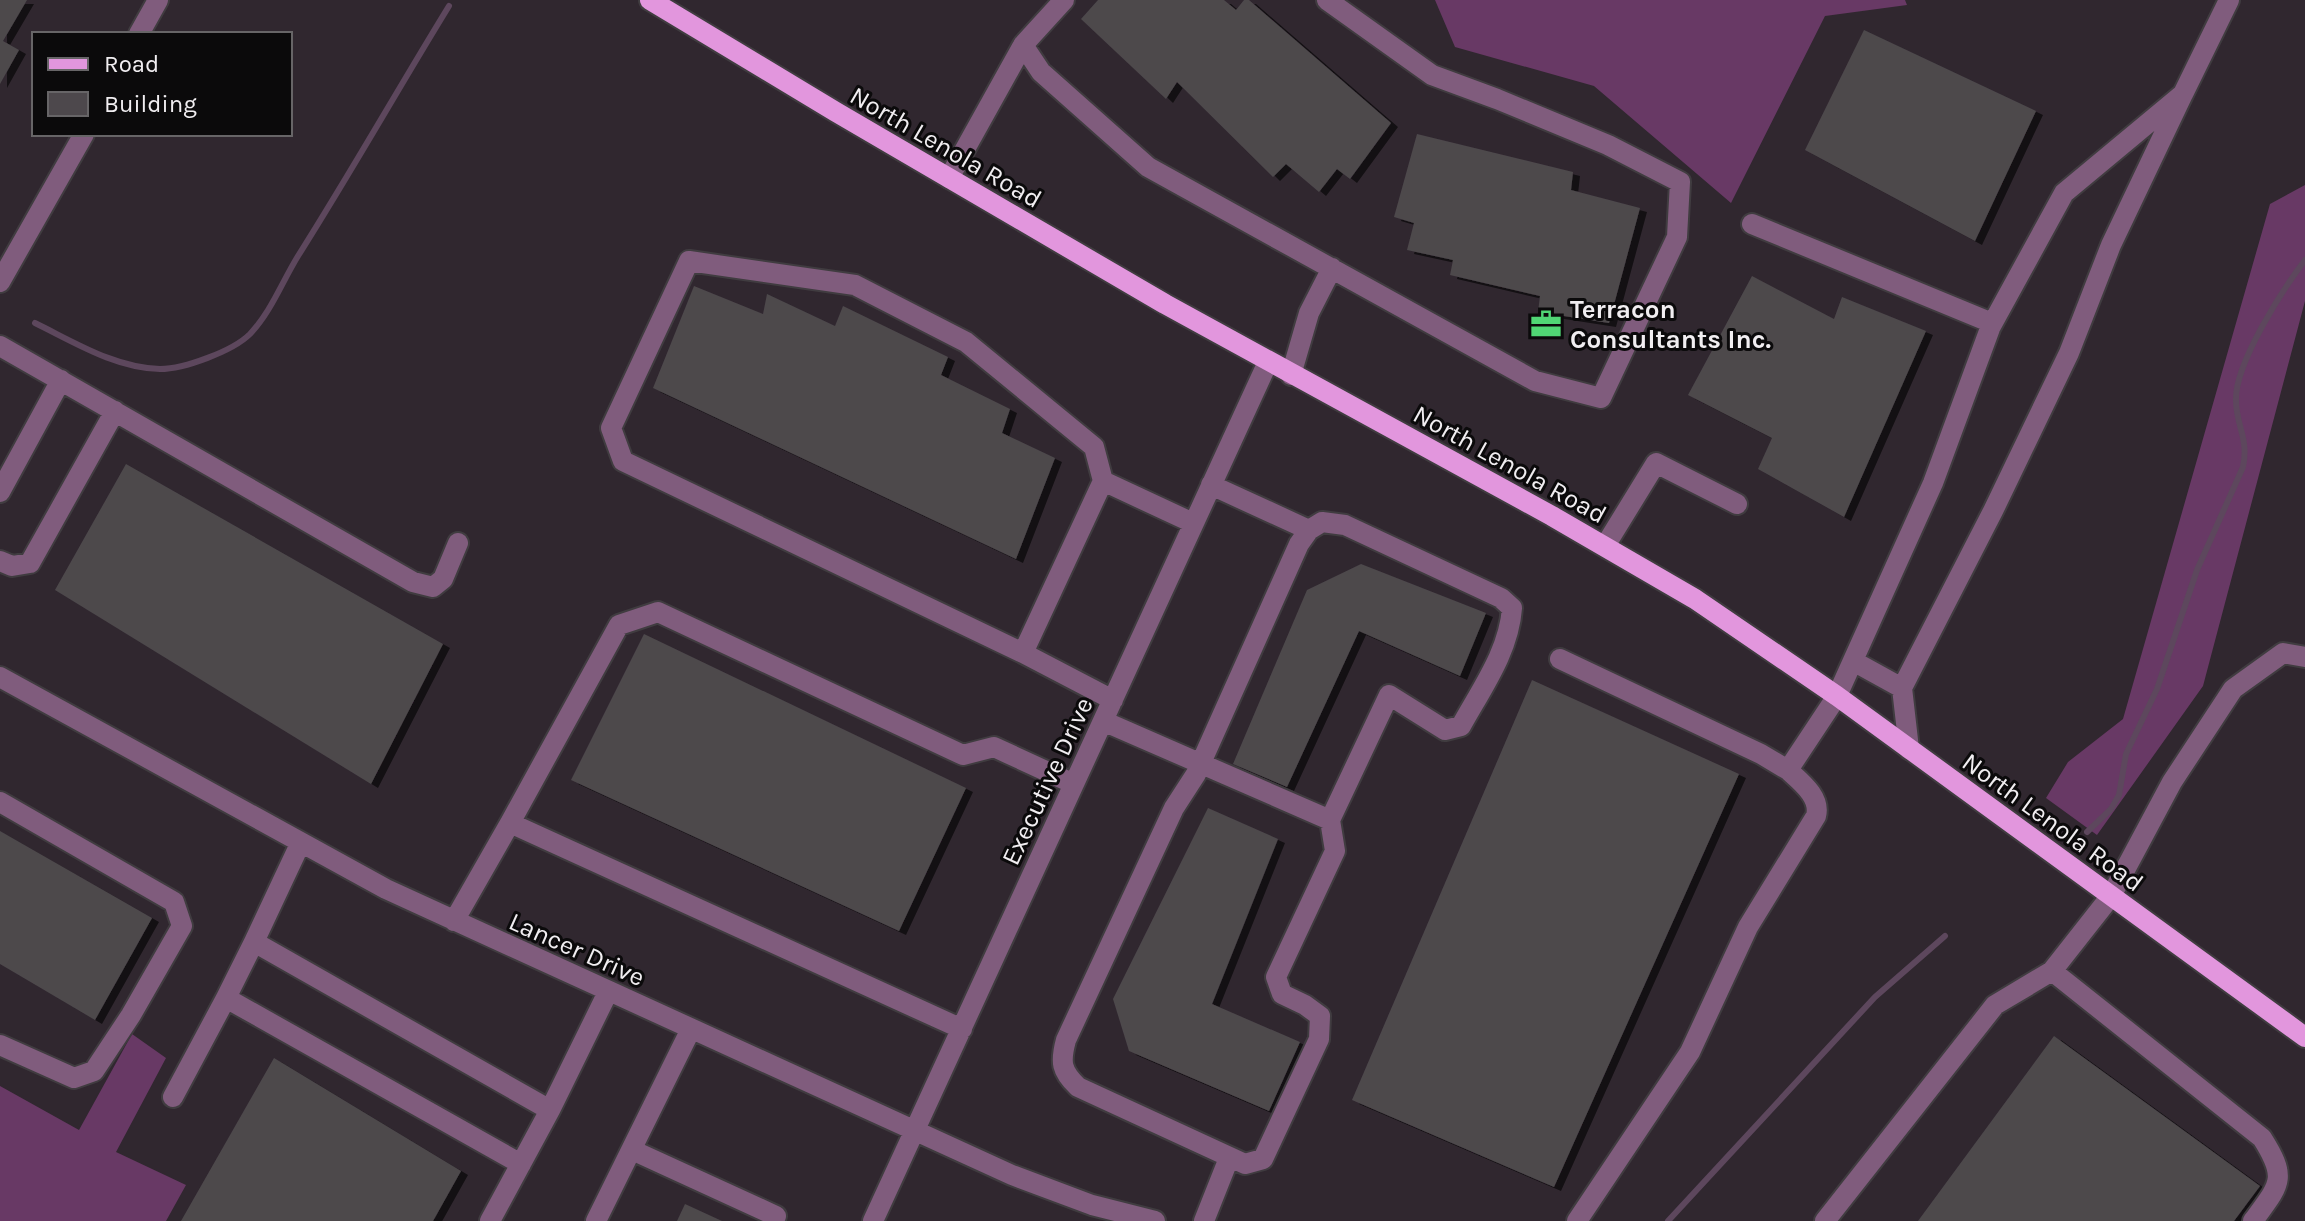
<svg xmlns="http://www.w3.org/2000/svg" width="2305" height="1221" viewBox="0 0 2305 1221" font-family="Karla,sans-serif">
  <defs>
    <filter id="shadow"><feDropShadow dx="7" dy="4" stdDeviation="0" flood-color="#0009"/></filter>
  </defs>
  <rect width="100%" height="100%" fill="#231f23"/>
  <path fill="#30272f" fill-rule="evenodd" d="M0,0H2305V1221H0ZM34,34H290V134H34Z"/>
  <path fill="#683965" d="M1435,0H1905L1907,5L1825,16L1731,203L1594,86L1455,47Z
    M2305,185V301L2203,686L2097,835L2046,798L2068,762L2123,719L2270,204Z
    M132,1034L166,1058L116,1152L186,1185L166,1221H0V1086L79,1130Z"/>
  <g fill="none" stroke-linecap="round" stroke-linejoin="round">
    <path stroke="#5d475d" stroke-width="6" d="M35,323C74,342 115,368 160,369C184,369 233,351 250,334C271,312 282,282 298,256C350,174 398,89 449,6
      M2087,832L2111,809L2119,795L2126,754L2157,689L2197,570L2243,467C2249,438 2236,426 2236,400C2235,363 2283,289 2305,260
      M1668,1221L1875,997L1945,936"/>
  </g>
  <path fill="#4d484c" filter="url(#shadow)" d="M0,0H27L3,41L19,50L0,84Z
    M1098,0H1224L1236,10L1244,0H1249L1391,123L1350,179L1337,169L1319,192L1286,164L1273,177L1177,82L1166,99L1081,19Z
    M1864,30L2036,111L1975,241L1805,150Z
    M1417,134L1573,172L1571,190L1640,208L1609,323L1538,312L1540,296L1450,275L1453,260L1407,250L1414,223L1394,217Z
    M1752,276L1834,319L1842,297L1926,331L1844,517L1758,469L1772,438L1688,395Z
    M694,286L763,314L767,294L835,326L843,306L948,357L941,375L1010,409L1002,433L1055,458L1016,559L653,388Z
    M126,464L443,644L371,784L55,590Z
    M1361,564L1486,613L1460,676L1359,631L1287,787L1233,764L1307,590Z
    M644,634L966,788L899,931L571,780Z
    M1532,680L1739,774L1554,1187L1352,1100Z
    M1208,808L1278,839L1212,1004L1300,1042L1269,1111L1129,1051L1113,999Z
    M0,831L152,918L95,1020L0,964Z
    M2054,1036L2260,1186L2234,1221H1918Z
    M274,1058L461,1171L433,1221H181Z
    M685,1204L722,1221H677Z"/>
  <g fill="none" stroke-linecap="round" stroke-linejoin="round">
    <defs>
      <path id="minor" d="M1064,0L1023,45L1041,72L1148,167L1535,381L1601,398L1677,237L1680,182L1608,145L1497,99L1432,75L1327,0
        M139,34L158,0
        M949,178L1023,45
        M0,282L84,134
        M1990,328L2064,193L2183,94L2229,0
        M0,346L413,582L433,587L443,579L458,543
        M1291,375L1309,313L1332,268
        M1211,485L1309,530
        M0,492L61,380
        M1322,522L1345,525L1501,598L1512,608C1509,651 1482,688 1461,726L1445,730L1389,695L1330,820L1335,851L1276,977L1282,994L1305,1005L1320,1016L1319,1039L1263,1159L1245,1164L1078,1087C1061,1071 1060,1062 1066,1040L1174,808L1196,774L1299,544L1309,530Z
        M1605,546L1656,463L1737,504
        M0,561L12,566L30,563L115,411
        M1023,653L1103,481
        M1560,659L1761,754L1788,770
        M1853,661L1902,688
        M0,677L386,889L1012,1175L1092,1205L1155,1221
        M1113,700L1023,653L623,461L611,428L689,261L855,285L966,342L1094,447L1103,481L1193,523
        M1103,721L1330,820
        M1909,749L1902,688L1993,511L2069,353L2111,245L2183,94
        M0,802L174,902L182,926L131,1015L94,1071L74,1078L0,1045
        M300,844L254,942L550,1110
        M454,921L510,823
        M254,942L226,998L521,1164
        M2052,971L2262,1138C2288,1179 2280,1184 2253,1221
        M962,1029L510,823L619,625L658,612L963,755L994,747L1074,784
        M173,1097L226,998
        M632,1150L776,1216
        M490,1221L550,1110L608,992
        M596,1221L691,1029
        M873,1221L1268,362
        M1204,1221L1229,1158
        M1577,1221L1690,1052L1748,927L1816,816C1821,797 1801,782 1788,770L1837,696L1933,483L1992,323L1752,224
        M1825,1221L1995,1005L2052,971L2111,896L2172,782L2233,689L2283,653L2305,657"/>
      <path id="major" d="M650,0L836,112L1165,304L1552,516L1695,599L1837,696L2305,1037"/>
    </defs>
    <use href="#minor" stroke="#403c40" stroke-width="24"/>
    <use href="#major" stroke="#403c40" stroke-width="24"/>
    <use href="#minor" stroke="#805c7d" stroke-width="20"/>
    <use href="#major" stroke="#e296dd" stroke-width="20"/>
  </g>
  <defs>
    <symbol id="office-bare" viewBox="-9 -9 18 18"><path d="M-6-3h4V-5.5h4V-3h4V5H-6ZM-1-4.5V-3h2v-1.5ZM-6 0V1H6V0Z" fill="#50d674" stroke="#0b0a0b" stroke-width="2.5" paint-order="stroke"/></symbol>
  </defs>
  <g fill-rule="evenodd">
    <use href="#office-bare" x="1524" y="302" width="44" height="44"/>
  </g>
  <g text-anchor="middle" stroke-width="6" stroke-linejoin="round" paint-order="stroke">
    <g font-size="26" fill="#f1eef1" stroke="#0b0a0b">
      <text transform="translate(946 147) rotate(30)" y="9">North Lenola Road</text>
      <text transform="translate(1510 464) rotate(29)" y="9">North Lenola Road</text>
      <text transform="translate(1047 781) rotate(-65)" y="9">Executive Drive</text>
      <text transform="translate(2053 822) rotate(36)" y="9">North Lenola Road</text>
      <text transform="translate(577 949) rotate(24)" y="9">Lancer Drive</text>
    </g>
    <g font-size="26" font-weight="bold" fill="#f1eef1" stroke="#0b0a0b" text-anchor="start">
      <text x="1570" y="318">Terracon<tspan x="1570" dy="30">Consultants Inc.</tspan></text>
    </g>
  </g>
  <rect x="32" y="32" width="260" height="104" fill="#0b0a0b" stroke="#676567" stroke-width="2"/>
  <rect x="48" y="58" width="40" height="12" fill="#e296dd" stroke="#676567" stroke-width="2"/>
  <text x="104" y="72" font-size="24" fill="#f1eef1">Road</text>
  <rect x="48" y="92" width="40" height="24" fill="#4d484c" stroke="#676567" stroke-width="2"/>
  <text x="104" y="112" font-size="24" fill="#f1eef1">Building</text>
</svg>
